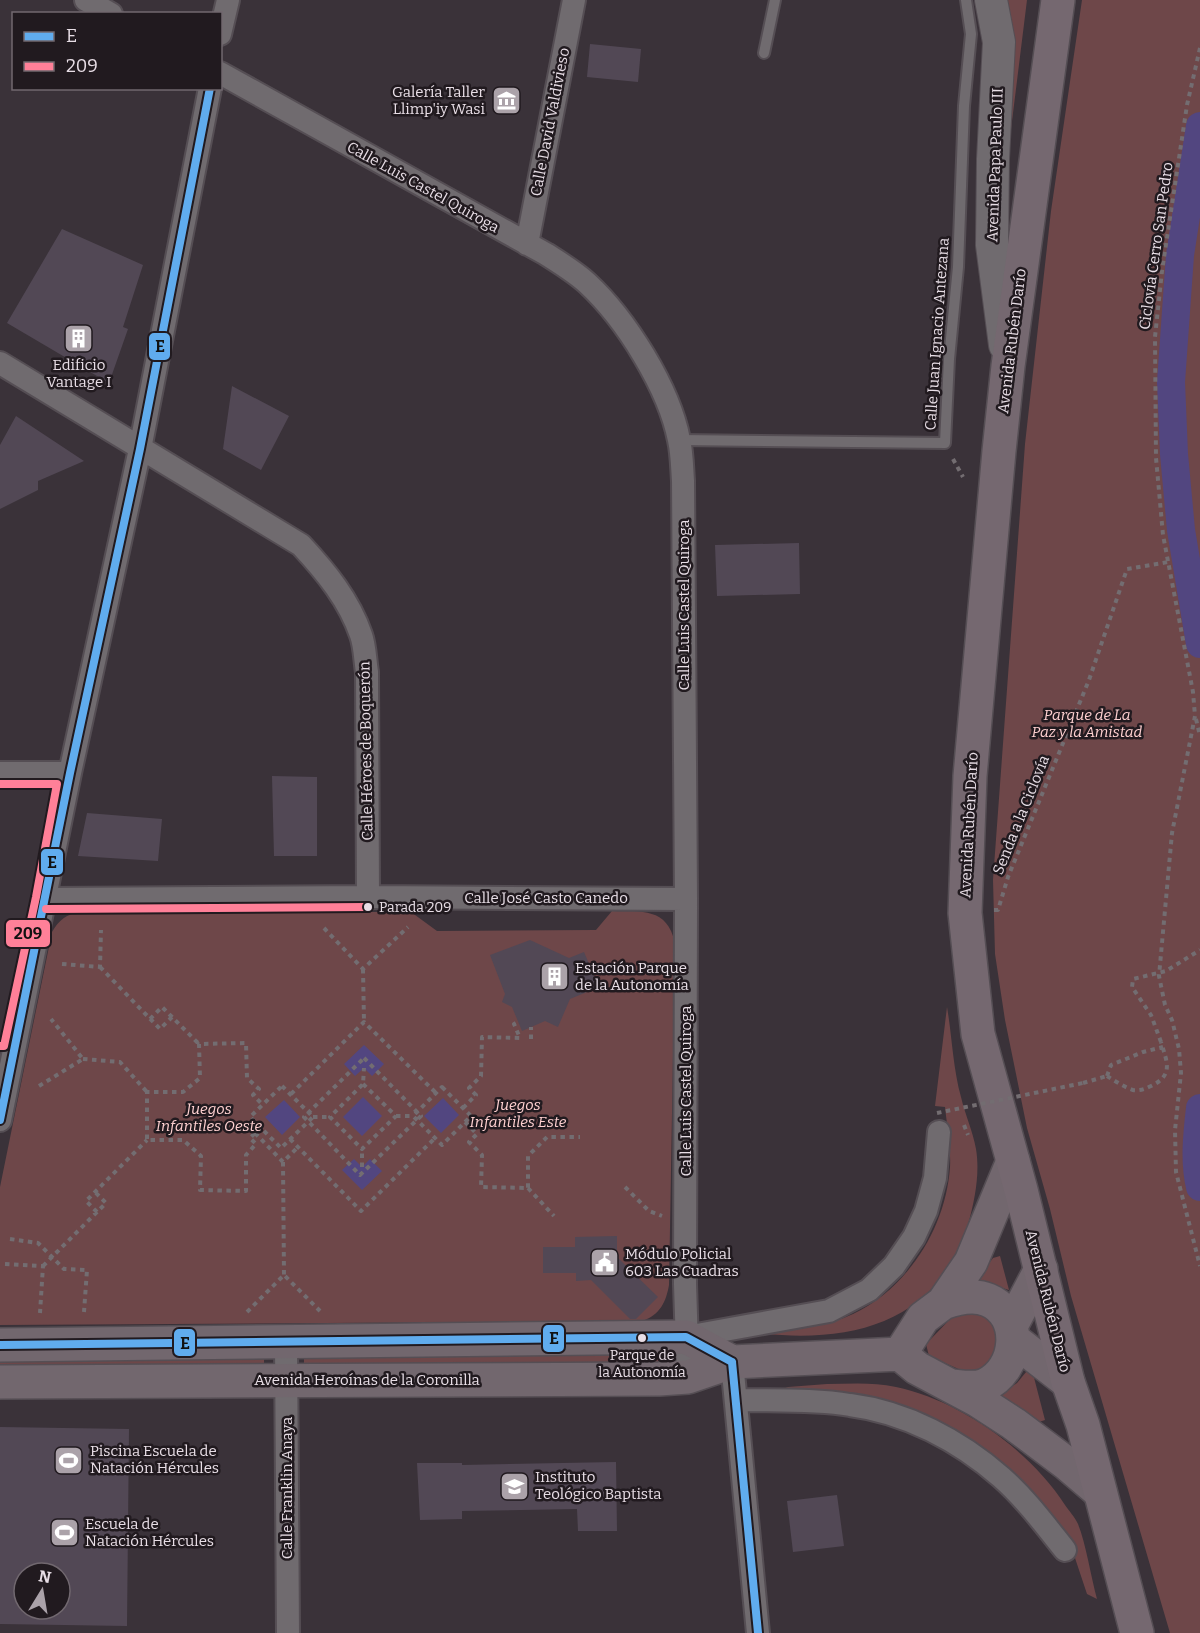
<svg xmlns="http://www.w3.org/2000/svg" width="1200" height="1633" viewBox="0 0 1200 1633" font-family="Bitter,serif">
  <rect width="100%" height="100%" fill="#3a3239"/>
  <path fill="#6e4749" d="M1004,0H1027L1001,210Z
    M1082,0H1200V1633H1170L1071,1296L1050,1209L1027,1128L1005,1020L995,954L993,880L1025,444L1051,211Z
    M612,911C642,912 667,907 675,943L669,1285C666,1302 660,1315 642,1321L0,1325V1187L52,932C59,920 66,914 81,912H411L437,931L596,930Z
    M947,1007C952,1036 953,1068 961,1097C965,1114 973,1132 976,1149C980,1173 975,1199 969,1221C940,1323 852,1344 758,1333C789,1326 824,1328 853,1314C908,1288 946,1227 950,1167C951,1147 947,1126 945,1107L935,1106Z
    M1000,1256L1009,1290L976,1280L993,1258Z
    M988,1311L1006,1343L980,1372L963,1371L929,1356L926,1344L955,1314Z
    M663,1353V1365L304,1366V1354Z
    M264,1354V1366L0,1367V1356Z
    M1031,1366L1045,1420L1039,1422L1000,1395L1017,1383Z
    M827,1384C850,1384 873,1382 896,1387C959,1400 1030,1450 1065,1505C1069,1511 1075,1517 1078,1524C1086,1544 1091,1577 1097,1599L1087,1594L1074,1555L1060,1524L1032,1494L962,1436L774,1392L788,1387Z"/>
  <path fill="#524680" d="M364,1045L384,1064L372,1076L364,1068L355,1076L344,1064Z
    M363,1097L382,1116L362,1136L343,1117Z
    M443,1098L459,1115L441,1133L424,1116Z
    M284,1100L300,1117L282,1135L265,1117Z
    M354,1159L362,1167L370,1159L382,1171L362,1190L342,1170Z"/>
  <g fill="none" stroke-linecap="round" stroke-linejoin="round">
    <path stroke="#524680" stroke-width="28" d="M1200,126L1180,255L1171,382L1174,454L1181,530L1200,644
      M1200,1108C1197,1134 1194,1162 1200,1187"/>
  </g>
  <path fill="#524855" fill-rule="evenodd" d="M590,44L641,49L638,82L587,77Z
    M62,229L143,265L123,327L128,329L109,383L7,323Z
    M232,386L289,416L261,470L223,449Z
    M16,416L84,461L38,481V490L0,509V445Z
    M799,543L800,594L717,596L715,545Z
    M272,776L317,777V856H274Z
    M87,813L162,819L158,861L78,856Z
    M530,940L569,958L584,952L599,987L570,999L558,1027L545,1021L522,1031L512,1007L502,1002L505,994L490,955Z
    M617,1236V1257L658,1297L636,1319H630L591,1280L576,1281V1273H543V1247H575V1237Z
    M0,1427L129,1429L127,1626L0,1624ZM24,1573H60V1609H24Z
    M616,1462L617,1531H578L577,1509L462,1511V1519L420,1520L417,1463H462V1465Z
    M837,1495L844,1546L793,1552L787,1501Z"/>
  <g fill="none" stroke-linecap="round" stroke-linejoin="round">
    <defs>
      <path id="service" d="M764,53L775,0
        M679,440L945,443L949,359L958,267L964,106L971,34L966,0"/>
      <path id="minor" d="M86,0L111,14
        M220,34L228,0
        M220,73L546,254C560,263 575,272 587,283C626,319 669,388 679,440C682,453 682,467 683,481L686,899L685,1284L688,1377
        M527,244L574,0
        M0,363L301,545C326,572 349,600 361,635C365,646 365,660 367,672L368,897
        M0,773H70
        M46,899L368,897L686,899
        M0,1120L70,773L140,449L210,88
        M686,1337L829,1311L869,1290L894,1266L914,1237L926,1211L935,1178L939,1132
        M286,1342L288,1633
        M732,1362L758,1633
        M736,1400C773,1401 813,1399 850,1405C906,1412 960,1441 1001,1477C1025,1498 1045,1525 1065,1550"/>
      <path id="secondary" d="M991,0L999,42L993,159L992,245L1005,345"/>
      <path id="primary" d="M943,1303C957,1298 974,1294 988,1300C1024,1315 1019,1370 985,1385C976,1389 963,1387 953,1386
        M1011,1326L1041,1269
        M1014,1340L1068,1382
        M0,1345L686,1337L732,1362
        M900,1354L923,1318L943,1303L971,1262L1013,1161
        M0,1382L659,1379L688,1377L732,1362L900,1354L917,1368L977,1400L1014,1424L1066,1463L1100,1492"/>
      <path id="trunk" d="M1058,0L1008,366L999,451L970,776L965,913L978,1034L1021,1190L1068,1382L1083,1425L1137,1633"/>
    </defs>
    <use href="#service" stroke="#554e54" stroke-width="14"/>
    <use href="#minor" stroke="#554e54" stroke-width="26"/>
    <use href="#secondary" stroke="#554e54" stroke-width="34"/>
    <use href="#primary" stroke="#554e54" stroke-width="36"/>
    <use href="#trunk" stroke="#554e54" stroke-width="36"/>
    <path stroke="#736d71" stroke-width="4" stroke-dasharray="4.5 4.5" stroke-linecap="butt" d="M1200,48L1187,105L1162,271L1155,337L1156,458L1163,535L1193,692L1195,716L1172,833L1159,976L1165,1005L1172,1020L1179,1049L1181,1073L1175,1130L1176,1172L1200,1266
      M953,459L963,477
      M1196,719L1200,736
      M994,910H998L1008,877L1089,680L1127,569L1168,562
      M324,928L363,969L408,927
      M62,964L100,967L101,930
      M100,967L160,1029L172,1017
      M363,969L364,1022
      M150,1019L162,1007L199,1044
      M531,1039V1027
      M364,1058L421,1116L360,1175L304,1117Z
      M83,1059L120,1062L147,1092
      M1107,1076C1115,1081 1124,1087 1133,1090C1140,1091 1145,1089 1151,1086C1174,1075 1167,1062 1161,1042
      M1107,1076L1111,1065L1143,1052L1163,1047
      M1083,1083L1107,1076
      M363,1084L396,1116L362,1149L330,1117L363,1084L364,1068
      M39,1086L83,1059L51,1019
      M282,1086L313,1117L281,1148L250,1117Z
      M442,1087L471,1116L442,1145L413,1116Z
      M291,1094L364,1022L436,1093
      M463,1108L476,1095L469,1088L481,1076L482,1037L520,1038L514,1024L518,1022
      M396,1116H413
      M313,1117H330
      M465,1122L477,1134L469,1142L482,1155L481,1187L528,1188V1156L547,1137H580
      M964,1125L968,1135
      M261,1127L250,1138L256,1144L246,1155V1191L200,1190L201,1156L183,1140H147V1092H183L200,1078L199,1044L246,1043L247,1078L259,1089L253,1095L263,1105
      M255,1133L283,1162L298,1147
      M290,1139L361,1211L435,1138
      M283,1162L284,1275
      M362,1167V1149
      M625,1187L649,1211L662,1216
      M528,1188L554,1216
      M97,1212L86,1201L147,1140
      M10,1239L38,1243L64,1269L87,1270L84,1312
      M5,1264L43,1266L40,1313
      M43,1266L106,1203L95,1192
      M247,1312L284,1275L320,1311"/>
    <use href="#service" stroke="#706b6f" stroke-width="10"/>
    <use href="#minor" stroke="#706b6f" stroke-width="22"/>
    <use href="#secondary" stroke="#706b6f" stroke-width="32"/>
    <use href="#primary" stroke="#72676e" stroke-width="33"/>
    <use href="#trunk" stroke="#756870" stroke-width="33"/>
    <path stroke="#736d71" stroke-width="4" stroke-dasharray="4.5 4.5" stroke-linecap="butt" d="M1161,1042L1151,1015L1132,987L1133,979L1166,971L1200,950
      M937,1113L1083,1083"/>
    <defs>
      <path id="bus-1" d="M0,1120L70,773L140,449L210,88
        M0,1345L686,1337L732,1362
        M732,1362L758,1633"/>
      <path id="bus-2" d="M0,784H57L36,897L4,1046H0
        M46,909L368,907"/>
    </defs>
    <use href="#bus-1" stroke="#211a1f" stroke-width="12"/>
    <use href="#bus-2" stroke="#211a1f" stroke-width="12"/>
    <use href="#bus-1" stroke="#60acee" stroke-width="8"/>
    <use href="#bus-2" stroke="#ff8098" stroke-width="8"/>
  </g>
  <defs>
    <symbol id="museum-square" viewBox="-11 -11 22 22"><rect x="-9" y="-9" width="18" height="18" rx="4" fill="#aba2a9" stroke="#211a1f"/><path d="M0-6L6-3V-2H-6V-3ZM-5-1h2V3h-2ZM-1-1h2V3h-2ZM3-1h2V3H3ZM-6 4H6V6H-6Z" fill="#fff"/></symbol>
    <symbol id="building-square" viewBox="-11 -11 22 22"><rect x="-9" y="-9" width="18" height="18" rx="4" fill="#aba2a9" stroke="#211a1f"/><path d="M-4-6H4V6H1V3H-1V6H-4ZM-2.5-4.3h1.7v1.8h-1.7ZM.8-4.3h1.7v1.8H.8ZM-2.5-1h1.7V.8h-1.7ZM.8-1h1.7V.8H.8Z" fill="#fff"/></symbol>
    <symbol id="civic-square" viewBox="-11 -11 22 22"><rect x="-9" y="-9" width="18" height="18" rx="4" fill="#aba2a9" stroke="#211a1f"/><path d="M-.6-6.5H3V-4.5H.6V-3L4-1V1h2V6H-6V1h2V-1L-.6-3ZM-1.2 2.5V6h2.4V2.5Z" fill="#fff"/></symbol>
    <symbol id="stadium-square" viewBox="-11 -11 22 22"><rect x="-9" y="-9" width="18" height="18" rx="4" fill="#aba2a9" stroke="#211a1f"/><path d="M0-5a6.5 5 0 1 0 0 10a6.5 5 0 1 0 0-10ZM-3.5-1.8h7v3.6h-7Z" fill="#fff"/></symbol>
    <symbol id="university-square" viewBox="-11 -11 22 22"><rect x="-9" y="-9" width="18" height="18" rx="4" fill="#aba2a9" stroke="#211a1f"/><path d="M0-5L7-2L0 1L-7-2ZM-4 1L0 2.5L4 1V4Q0 6-4 4Z" fill="#fff"/></symbol>
  </defs>
  <g fill-rule="evenodd">
    <use href="#museum-square" x="490" y="84" width="33" height="33"/>
    <use href="#building-square" x="62" y="322" width="33" height="33"/>
    <use href="#building-square" x="538" y="960" width="33" height="33"/>
    <use href="#civic-square" x="588" y="1246" width="33" height="33"/>
    <use href="#stadium-square" x="52" y="1444" width="33" height="33"/>
    <use href="#university-square" x="498" y="1470" width="33" height="33"/>
    <use href="#stadium-square" x="48" y="1516" width="33" height="33"/>
  </g>
  <g fill="#e8dee6" stroke="#211a1f" stroke-width="2">
    <circle cx="368" cy="907" r="5"/>
    <circle cx="642" cy="1338" r="5"/>
  </g>
  <g text-anchor="middle" stroke-width="5" stroke-linejoin="round" paint-order="stroke">
    <g font-size="14" fill="#e8dee6" stroke="#211a1f" text-anchor="start">
      <text x="379" y="912">Parada 209</text>
      <text x="642" y="1360" text-anchor="middle">Parque de<tspan x="642" dy="17">la Autonomía</tspan></text>
    </g>
    <g font-size="15" fill="#e8dee6" stroke="#211a1f" text-anchor="start">
      <text x="485" y="97" text-anchor="end">Galería Taller<tspan x="485" dy="17">Llimp'iy Wasi</tspan></text>
      <text x="79" y="370" text-anchor="middle">Edificio<tspan x="79" dy="17">Vantage I</tspan></text>
      <text x="575" y="973">Estación Parque<tspan x="575" dy="17">de la Autonomía</tspan></text>
      <text x="625" y="1259">Módulo Policial<tspan x="625" dy="17">603 Las Cuadras</tspan></text>
      <text x="90" y="1456">Piscina Escuela de<tspan x="90" dy="17">Natación Hércules</tspan></text>
      <text x="535" y="1482">Instituto<tspan x="535" dy="17">Teológico Baptista</tspan></text>
      <text x="85" y="1529">Escuela de<tspan x="85" dy="17">Natación Hércules</tspan></text>
    </g>
    <g font-size="15" fill="#e8dee6" stroke="#211a1f">
      <text transform="translate(550 122) rotate(-79)" y="5">Calle David Valdivieso</text>
      <text transform="translate(995 165) rotate(-88)" y="5">Avenida Papa Paulo III</text>
      <text transform="translate(423 187) rotate(29)" y="5">Calle Luis Castel Quiroga</text>
      <text transform="translate(1156 246) rotate(-82)" y="5">Ciclovía Cerro San Pedro</text>
      <text transform="translate(937 334) rotate(-86)" y="5">Calle Juan Ignacio Antezana</text>
      <text transform="translate(1012 341) rotate(-83)" y="5">Avenida Rubén Darío</text>
      <text transform="translate(684 605) rotate(-90)" y="5">Calle Luis Castel Quiroga</text>
      <text transform="translate(366 751) rotate(-91)" y="5">Calle Héroes de Boquerón</text>
      <text transform="translate(1021 815) rotate(-68)" y="5">Senda a la Ciclovía</text>
      <text transform="translate(969 825) rotate(-87)" y="5">Avenida Rubén Darío</text>
      <text x="546" y="903">Calle José Casto Canedo</text>
      <text transform="translate(686 1091) rotate(-90)" y="5">Calle Luis Castel Quiroga</text>
      <text transform="translate(1048 1301) rotate(76)" y="5">Avenida Rubén Darío</text>
      <text x="367" y="1385">Avenida Heroínas de la Coronilla</text>
      <text transform="translate(287 1488) rotate(-90)" y="5">Calle Franklin Anaya</text>
    </g>
    <g font-size="15" font-style="italic" fill="#ffd1d1" stroke="#211a1f">
      <text x="1087" y="720">Parque de La<tspan x="1087" dy="17">Paz y la Amistad</tspan></text>
      <text x="518" y="1110">Juegos<tspan x="518" dy="17">Infantiles Este</tspan></text>
      <text x="209" y="1114">Juegos<tspan x="209" dy="17">Infantiles Oeste</tspan></text>
    </g>
  </g>
  <g stroke="#211a1f" stroke-width="2">
    <rect x="148" y="332" width="23" height="29" rx="6" fill="#60acee"/>
    <rect x="40" y="848" width="24" height="28" rx="6" fill="#60acee"/>
    <rect x="5" y="919" width="46" height="29" rx="6" fill="#ff8098"/>
    <rect x="542" y="1324" width="23" height="29" rx="6" fill="#60acee"/>
    <rect x="173" y="1328" width="23" height="29" rx="6" fill="#60acee"/>
  </g>
  <g font-size="16" text-anchor="middle" font-weight="bold" fill="#111">
    <text x="160" y="352">E</text>
    <text x="52" y="868">E</text>
    <text x="28" y="939">209</text>
    <text x="554" y="1344">E</text>
    <text x="185" y="1349">E</text>
  </g>
  <rect x="12" y="12" width="210" height="78" fill="#211a1f" stroke="#71686f" stroke-width="1.5"/>
  <rect x="24" y="32" width="30" height="9" fill="#60acee" stroke="#71686f" stroke-width="1.5"/>
  <text x="66" y="42" font-size="18" fill="#e8dee6">E</text>
  <rect x="24" y="62" width="30" height="9" fill="#ff8098" stroke="#71686f" stroke-width="1.5"/>
  <text x="66" y="72" font-size="18" fill="#e8dee6">209</text>
  <g transform="translate(42 1591) rotate(11)"><circle r="28" fill="#211a1f" stroke="#71686f" stroke-width="1.5"/>
  <path d="M0-4.5L10 22L0 15L-10 22Z" fill="#aba2a9"/>
  <text y="-9" font-size="16" font-weight="bold" text-anchor="middle" fill="#e8dee6">N</text>
  </g>
</svg>
